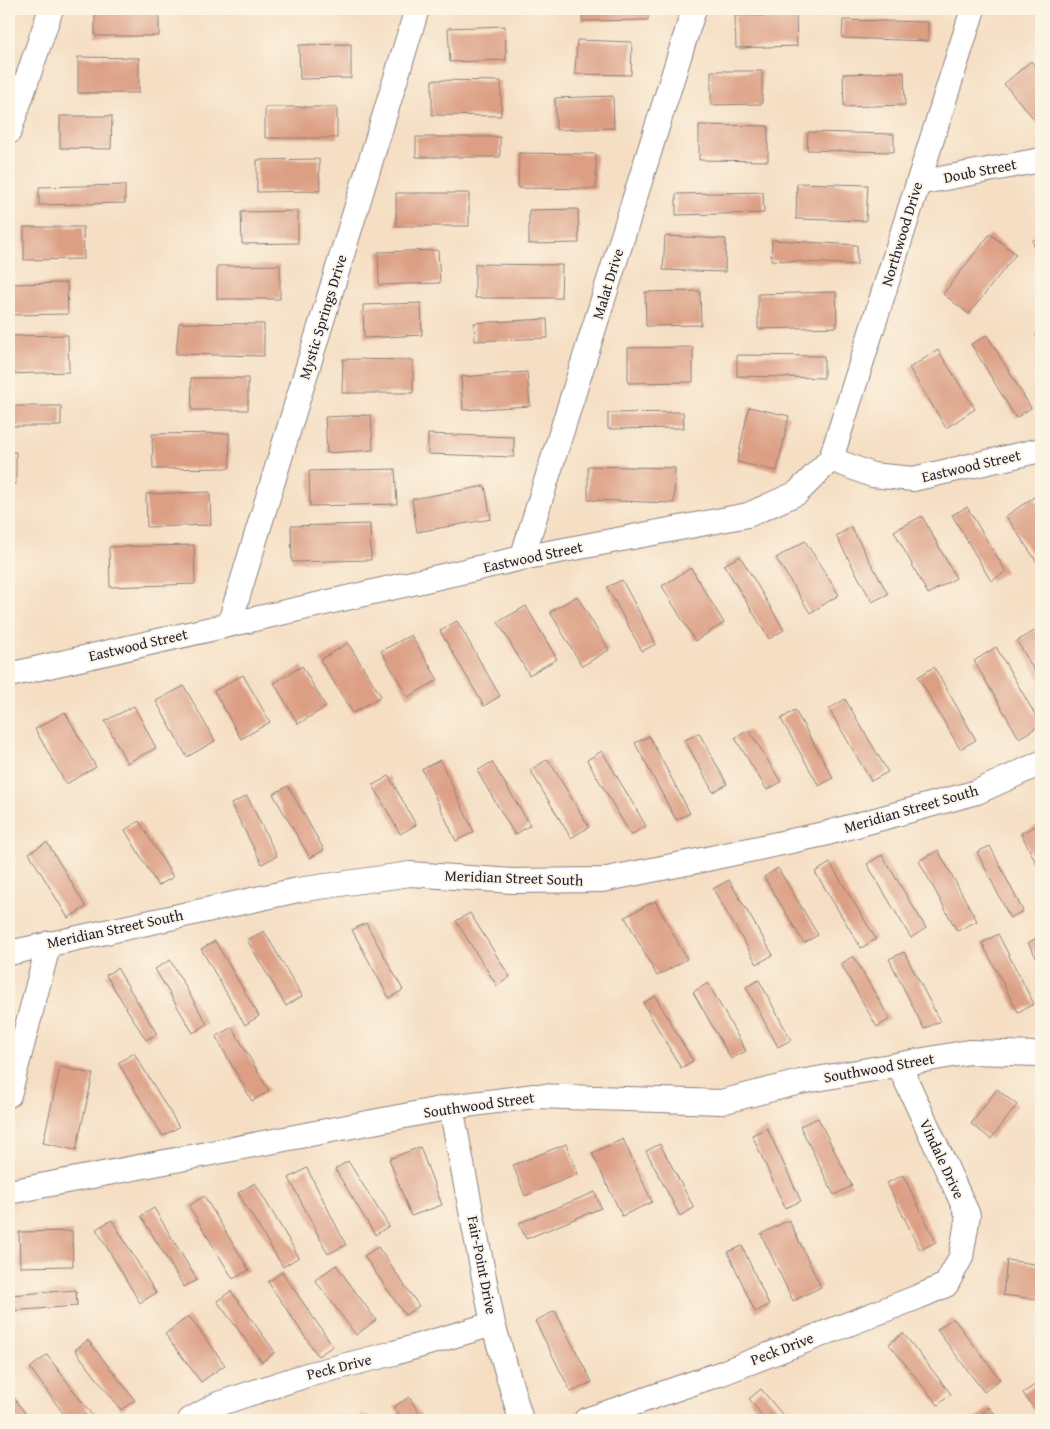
<svg xmlns="http://www.w3.org/2000/svg" width="1050" height="1429" viewBox="0 0 1050 1429" font-family="'Gentium Book Plus',serif">
  <rect width="100%" height="100%" fill="#fcf5e5"/>
  <filter id="ink" filterUnits="userSpaceOnUse"><feTurbulence type="fractalNoise" baseFrequency=".02" numOctaves="2"/><feDisplacementMap in="SourceGraphic" scale="10" xChannelSelector="R" yChannelSelector="G"/><feConvolveMatrix kernelMatrix="1 2 1 2 8 2 1 2 1" color-interpolation-filters="sRGB"/></filter>
  <filter id="wash" filterUnits="userSpaceOnUse"><feTurbulence type="fractalNoise" baseFrequency=".0096" numOctaves="4" result="noise"/><feDisplacementMap in="SourceGraphic" scale="20" xChannelSelector="R" yChannelSelector="G"/><feGaussianBlur stdDeviation="1.12" result="paint"/><feColorMatrix in="noise" values="0 0 0 0 0 0 0 0 0 0 0 0 0 0 0 0 0 1.4 0 .05"/><feComposite in="paint" operator="in"/></filter>
  <g filter="url(#wash)">
    <rect width="100%" height="100%" fill="#f5dec3"/>
    <g id="blocks">
      <path fill="#dc9f84" d="M95,9H159V36H95Z
        M582,9H648V20L582,21Z
        M796,15L797,46L736,48L735,16Z
        M843,20L928,22V41L842,38Z
        M505,26L506,60L450,62L448,28Z
        M577,40L632,42L631,75L575,74Z
        M351,44V78L300,79L299,45Z
        M78,57L139,58V93H78Z
        M1031,61L1041,73V127L1004,84Z
        M711,71H762V104L711,105Z
        M904,72L905,105L844,107L843,74Z
        M432,80L501,81V116L432,115Z
        M613,96L614,128L556,130L555,98Z
        M265,107H337V138H265Z
        M60,116H112L111,149L60,148Z
        M699,125L768,126V161L699,160Z
        M808,132L894,134V152L807,150Z
        M416,137H500V157H416Z
        M519,153L596,154V189L518,188Z
        M319,159L320,191L257,192V160Z
        M797,183L868,185L866,221L796,219Z
        M125,185V203L39,205V187Z
        M763,192L764,213L676,215V194Z
        M396,193H469V226H396Z
        M578,209L579,243L529,244V210Z
        M298,211V243L242,244L241,212Z
        M24,227H83L84,259L24,260Z
        M990,234L1016,254L969,314L943,294Z
        M665,236L726,239L725,272L663,270Z
        M1041,236V257L1032,241Z
        M772,240L857,245V265L771,260Z
        M438,250L440,283L379,285L378,252Z
        M475,264L562,265L561,298H475Z
        M280,265V299H217V266Z
        M67,283L68,314L9,315V284Z
        M700,291L701,325L646,326L645,292Z
        M836,292L837,327L758,329V294Z
        M421,303L422,335L364,338L363,305Z
        M547,319L548,338L475,341L474,323Z
        M179,323L264,324V356L176,354Z
        M1041,332V344L1036,335Z
        M68,335L69,372L9,374V336Z
        M987,335L1031,408L1016,418L971,344Z
        M693,347V382L628,383V348Z
        M938,350L975,409L946,428L909,368Z
        M737,355L824,356V378L737,376Z
        M343,359L413,360V393H342Z
        M527,372L530,406L463,410L461,377Z
        M191,378H248V410H192Z
        M9,406H61V426H9Z
        M749,407L789,416L777,471L737,462Z
        M683,412L684,428L608,429V413Z
        M371,415L373,450L327,453L325,417Z
        M229,433L230,468L153,469L152,434Z
        M428,434L514,437V457L428,454Z
        M9,452H16V484H9Z
        M588,466L675,468L674,503L588,500Z
        M395,469L397,504L310,506L309,471Z
        M485,486L491,519L417,532L412,499Z
        M210,492L211,525L147,527L146,494Z
        M1034,497L1041,507V568L1006,516Z
        M967,507L1006,572L991,581L952,515Z
        M922,516L956,578L928,594L894,531Z
        M370,524L371,560L292,562L291,526Z
        M851,527L888,594L872,602L836,536Z
        M805,541L839,595L810,613L776,558Z
        M194,545L195,584L110,587L109,547Z
        M740,556L784,630L769,639L724,565Z
        M691,568L724,623L695,641L662,586Z
        M622,580L656,644L642,651L607,587Z
        M577,596L609,650L582,666L550,612Z
        M526,606L557,659L529,675L498,622Z
        M457,621L500,696L484,706L440,631Z
        M1036,630L1041,638V682L1017,641Z
        M411,635L438,680L408,697L381,651Z
        M348,643L381,696L353,713L320,660Z
        M996,647L1041,725L1019,738L974,661Z
        M302,666L326,707L298,724L274,683Z
        M934,667L976,740L960,749L918,677Z
        M243,675L270,722L241,739L214,691Z
        M184,686L215,741L187,757L156,701Z
        M845,699L888,772L871,781L829,709Z
        M134,706L156,748L127,763L105,721Z
        M795,710L833,778L819,786L781,719Z
        M65,712L96,767L66,784L35,729Z
        M749,730L781,782L767,790L735,738Z
        M699,733L727,784L713,792L685,740Z
        M649,736L690,813L676,820L635,743Z
        M602,751L646,826L631,835L587,760Z
        M548,759L589,827L571,838L530,770Z
        M440,760L474,832L456,841L422,769Z
        M492,762L530,825L515,835L477,771Z
        M389,776L416,825L400,834L373,785Z
        M288,786L324,850L310,858L273,794Z
        M247,796L277,856L262,864L231,804Z
        M139,821L173,877L158,886L125,830Z
        M1038,825L1041,832V873L1021,833Z
        M47,842L86,907L68,918L29,853Z
        M990,846L1023,911L1010,918L977,852Z
        M938,850L977,921L957,931L919,861Z
        M882,855L926,928L911,938L867,864Z
        M830,863L876,939L861,948L815,872Z
        M778,868L818,935L804,943L764,877Z
        M729,880L773,955L757,964L713,889Z
        M655,901L687,959L657,976L625,917Z
        M470,913L510,977L497,986L456,921Z
        M366,923L403,990L389,998L352,930Z
        M264,931L302,996L286,1006L247,940Z
        M998,934L1034,1004L1018,1012L982,943Z
        M1041,935V965L1028,943Z
        M215,941L259,1016L245,1025L201,949Z
        M904,952L940,1021L924,1029L889,959Z
        M853,956L890,1019L877,1027L841,964Z
        M170,960L207,1024L193,1033L155,969Z
        M117,968L157,1034L146,1040L106,975Z
        M759,980L791,1040L778,1047L746,987Z
        M708,983L746,1051L731,1059L693,992Z
        M655,996L693,1061L681,1068L643,1003Z
        M232,1027L269,1091L252,1101L216,1037Z
        M134,1053L179,1127L163,1136L118,1063Z
        M60,1067L93,1074L76,1150L43,1143Z
        M997,1089L1017,1105L991,1139L971,1124Z
        M818,1118L852,1186L834,1195L800,1126Z
        M767,1128L801,1201L785,1208L752,1135Z
        M623,1139L652,1202L622,1216L592,1153Z
        M566,1144L578,1174L525,1196L513,1165Z
        M660,1144L694,1208L680,1216L646,1151Z
        M420,1147L442,1205L411,1216L389,1159Z
        M348,1161L389,1226L375,1235L335,1169Z
        M307,1168L346,1245L328,1254L289,1178Z
        M903,1175L936,1242L920,1250L887,1183Z
        M255,1183L299,1257L283,1267L238,1193Z
        M595,1192L601,1208L526,1239L519,1223Z
        M204,1196L249,1270L233,1279L189,1206Z
        M154,1208L197,1280L184,1287L141,1216Z
        M112,1220L156,1293L140,1303L96,1229Z
        M789,1220L821,1287L793,1301L761,1234Z
        M72,1231L73,1266L20,1267L19,1232Z
        M742,1246L769,1305L755,1312L728,1252Z
        M378,1247L419,1306L405,1315L364,1256Z
        M1007,1260L1041,1265V1300L1003,1295Z
        M336,1265L376,1320L356,1335L315,1280Z
        M282,1272L333,1346L318,1356L268,1282Z
        M76,1290L77,1306L9,1311V1295Z
        M231,1291L275,1352L262,1362L217,1301Z
        M555,1311L592,1382L571,1392L535,1321Z
        M189,1316L225,1365L201,1382L165,1334Z
        M953,1318L1000,1379L984,1392L937,1330Z
        M903,1333L951,1394L938,1405L889,1344Z
        M88,1340L135,1400L121,1410L75,1350Z
        M47,1355L94,1418L91,1420H68L30,1368Z
        M1036,1384L1041,1391V1419L1023,1393Z
        M761,1389L787,1420H766L749,1399Z
        M9,1391L30,1420H9Z
        M409,1397L424,1420H403L394,1407Z
        M989,1407L1000,1420H976L975,1419Z
        M364,1414L368,1420H355Z"/>
    </g>
  </g>
  <g filter="url(#ink)">
    <use href="#blocks" fill-opacity="0" stroke="#8c807f" stroke-width="1"/>
    <g fill="none" stroke-linecap="round" stroke-linejoin="round">
      <defs>
        <path id="street" d="M9,132L51,9
          M918,183L1041,160
          M831,459L973,9
          M522,558L694,9
          M229,625L417,9
          M9,675L522,558L748,515L797,493L831,459L872,475L913,479L1041,450
          M9,953L298,890L410,874L513,881L602,880L702,860L824,834L977,792L1041,763
          M9,1095L49,943
          M451,1107L493,1324L521,1420
          M9,1192L451,1107L534,1096L721,1102L800,1082L969,1052L1041,1054
          M190,1420L218,1404L307,1375L394,1353L493,1324
          M586,1420L722,1373L918,1297L946,1285L961,1257L968,1215L899,1065"/>
      </defs>
      <use href="#street" stroke="#8c807f" stroke-width="26"/>
      <use href="#street" stroke="#fff" stroke-width="24"/>
    </g>
  </g>
  <g text-anchor="middle" stroke-width="4" stroke-linejoin="round" paint-order="stroke">
    <g font-size="15" fill="#22223b" stroke="#fcf5e5">
      <text transform="translate(980 171) rotate(-11)" y="5">Doub Street</text>
      <text transform="translate(902 234) rotate(-73)" y="5">Northwood Drive</text>
      <text transform="translate(608 284) rotate(-73)" y="5">Malat Drive</text>
      <text transform="translate(323 317) rotate(-73)" y="5">Mystic Springs Drive</text>
      <text transform="translate(971 466) rotate(-13)" y="5">Eastwood Street</text>
      <text transform="translate(533 557) rotate(-12)" y="5">Eastwood Street</text>
      <text transform="translate(138 645) rotate(-13)" y="5">Eastwood Street</text>
      <text transform="translate(911 809) rotate(-16)" y="5">Meridian Street South</text>
      <text transform="translate(514 878) rotate(2)" y="5">Meridian Street South</text>
      <text transform="translate(115 929) rotate(-12)" y="5">Meridian Street South</text>
      <text transform="translate(879 1068) rotate(-10)" y="5">Southwood Street</text>
      <text transform="translate(479 1105) rotate(-8)" y="5">Southwood Street</text>
      <text transform="translate(942 1159) rotate(65)" y="5">Vindale Drive</text>
      <text transform="translate(482 1265) rotate(79)" y="5">Fair-Point Drive</text>
      <text transform="translate(782 1349) rotate(-21)" y="5">Peck Drive</text>
      <text transform="translate(339 1367) rotate(-14)" y="5">Peck Drive</text>
    </g>
  </g>
  <rect width="1050" height="1429" fill="none" stroke="#fcf5e5" stroke-width="30"/>
</svg>
